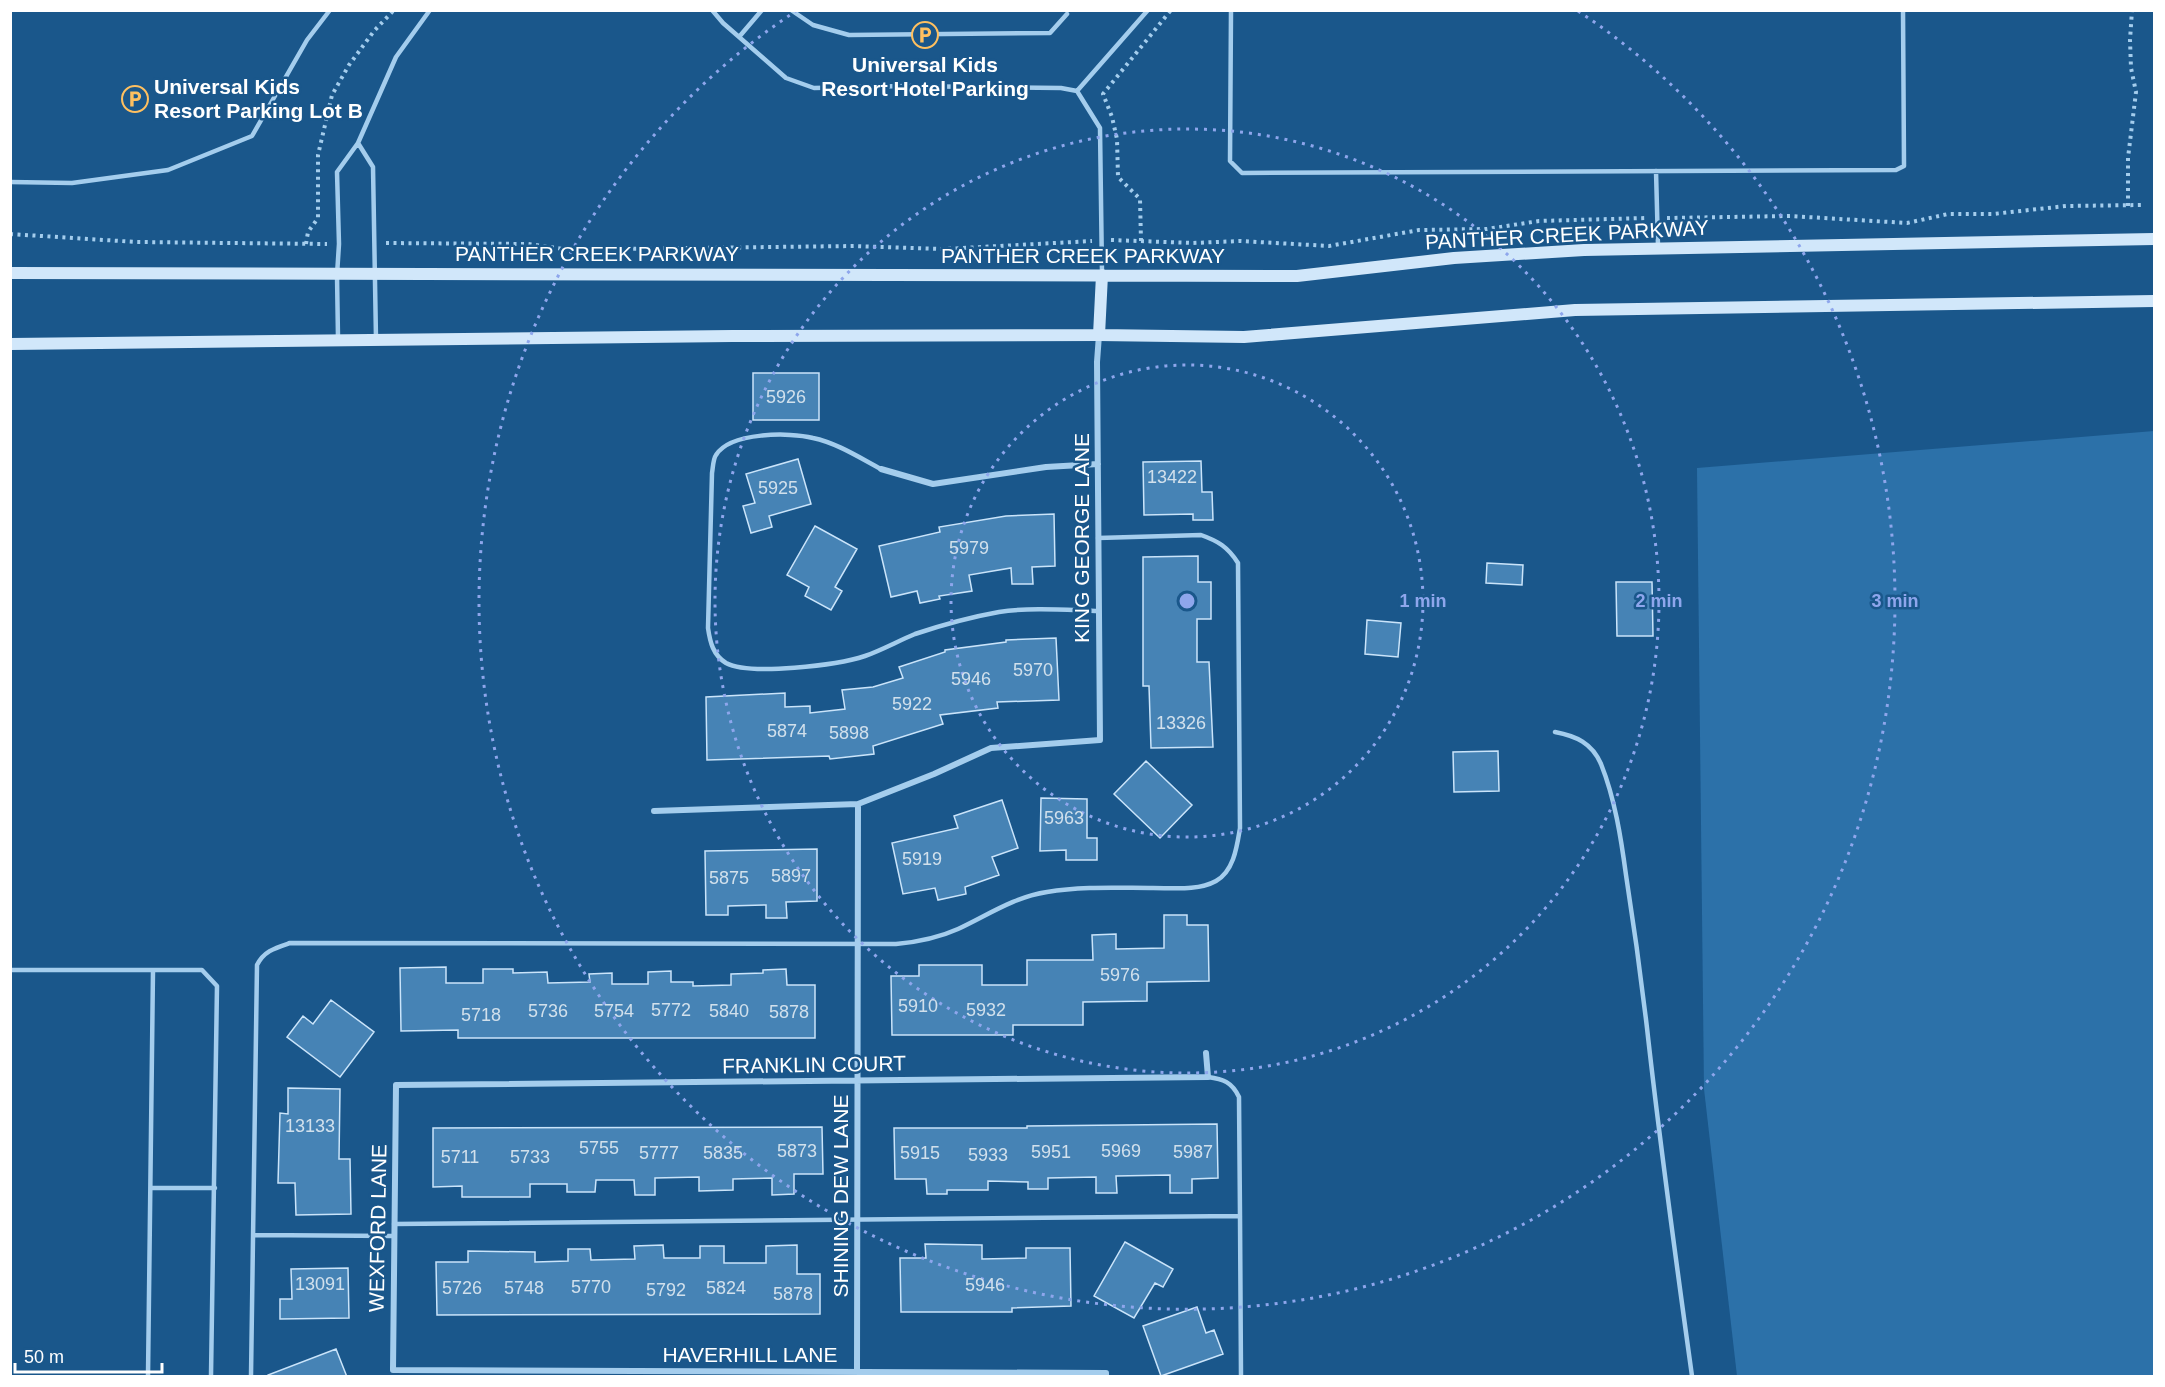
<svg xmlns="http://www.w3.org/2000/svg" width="2165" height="1387" viewBox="0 0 2165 1387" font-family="Helvetica,sans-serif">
  <rect width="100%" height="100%" fill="#1a578b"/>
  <path fill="#2c71a9" d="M2154,431V1376H1737L1704,1089L1697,468Z"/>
  <path fill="#4683b5" stroke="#cae4fa" stroke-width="1.5" d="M753,373H819V420H753Z
    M798,459L811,504L769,516L772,527L751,533L743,506L755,503L746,474Z
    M1201,461L1202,492H1212L1213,520H1193V514L1144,515L1143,462Z
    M1054,514L1055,566L1032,567L1033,584H1012L1011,568L969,575L972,591L939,596L940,599L920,603L917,591L891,597L879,546L940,532L939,527L1006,516Z
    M815,526L857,549L835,587L842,591L831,610L805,596L809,587L787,575Z
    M1198,556V582H1211V619H1197V662H1209L1213,747L1151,748L1149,686H1143V557Z
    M1487,563L1523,565L1522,585L1486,583Z
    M1616,582H1652L1653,636H1617Z
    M1367,620L1401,623L1398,657L1365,654Z
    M1056,638L1059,700L997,702L998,708L940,715L943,724L873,746L874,754L830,759L829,756L707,760L706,697L785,693V707L810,706V713L845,709L842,690L873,687L903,678L899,667L945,652V650L1006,642V640Z
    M1498,751L1499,791L1454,792L1453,752Z
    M1146,761L1192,805L1160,838L1114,794Z
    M1041,798L1087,799V838H1097V860H1066V850L1040,851Z
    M1002,800L1018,848L992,857L999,875L965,887L966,894L938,900L935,888L903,894L892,843L958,828L954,816Z
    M817,849V901L786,902L787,918H766V905L728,906V915H706L705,851Z
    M1164,915H1187V925H1208L1209,981L1147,982V1001L1083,1002V1025H1013V1035H892L891,976H919V965H982V985H1027V960H1093L1092,935L1116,934V949L1164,948Z
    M446,967V983H483V969H513V973L547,972L548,983L590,982L589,974L612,973V984H648V972L671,971V982H693V986L731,985V974L763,973V970L786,969L787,985H815V1038H458V1030L401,1031L400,968Z
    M331,1000L374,1032L340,1077L287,1037L303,1016L313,1024Z
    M288,1088L340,1089L339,1159H350L351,1214L296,1215L295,1183H278L280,1113L288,1114Z
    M1217,1124L1218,1178L1192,1179V1193H1170V1175L1116,1176L1117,1193H1096V1177L1048,1178V1189H1028V1182L988,1181V1190H947V1194H927L926,1179H895L894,1128H1027V1126Z
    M822,1127L823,1174H794V1194L772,1195V1178L733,1179V1190L699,1191V1177L655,1178V1195H635L634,1180H596L595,1192H567V1184H530V1197H462V1186L433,1187V1128Z
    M1125,1242L1173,1269L1163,1287L1155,1283L1134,1318L1094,1296Z
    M925,1244L982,1245V1259L1026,1258V1248H1070L1071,1306L1012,1308V1312H901L900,1258H926Z
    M663,1245L664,1258H700V1246H724V1263H766V1246L797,1245V1274H820V1314L437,1315L436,1262H468V1251L535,1252V1262L568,1261V1249H590L591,1260L635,1259L634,1246Z
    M348,1268L349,1318L280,1319V1299H292L291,1269Z
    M1197,1307L1206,1333L1214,1330L1223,1354L1161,1376L1143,1326Z
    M336,1349L347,1377H268V1375Z"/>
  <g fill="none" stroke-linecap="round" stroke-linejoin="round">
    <path stroke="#a4cded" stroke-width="4" stroke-dasharray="3 4.5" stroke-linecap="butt" d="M2128,206V158L2136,92L2131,68L2130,40L2132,10
      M1667,218L1790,216L1907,223L1948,214H1993L2066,206L2141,205
      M10,234L136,242L327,244
      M1111,240L1193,243L1240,241L1329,246L1419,230L1487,229L1539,221L1647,218
      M1141,241L1140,199L1118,177L1117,139L1112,117L1103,94L1171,10
      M386,243L528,244L564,249H610L854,246L944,249L1092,241
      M306,244L308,232L318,218V155L332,95L349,65L374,31L394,10"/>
    <path stroke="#a4cded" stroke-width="4.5" d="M712,10L723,23L786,78L814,88L905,86L1061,88L1077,91L1100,128L1102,273
      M791,10L813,25L849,35L1050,33L1067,14
      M1231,10L1230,161L1242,173L1896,170L1904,166L1903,10
      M739,37L762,10
      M1077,91L1148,10
      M358,143L396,57L430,10
      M1656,171L1658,246
      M10,182L72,183L168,170L252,136L307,40L330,10
      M338,338L337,275L339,244L337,172L358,143L373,167L376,339
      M881,469C860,458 837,443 813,438C790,432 730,432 716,455C713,459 713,468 712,473L708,628C710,642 713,655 726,663C750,676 838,665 865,656C882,650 898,641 915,634C942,625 971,617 999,612C1032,607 1066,610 1099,611
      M1555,732C1576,736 1592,743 1601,764C1615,799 1621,838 1626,875C1634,926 1641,977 1647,1028C1660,1145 1676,1261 1692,1376
      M10,970H202L217,986L211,1376
      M1208,1077C1223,1079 1232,1082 1239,1097L1240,1216
      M151,1188H215
      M394,1224L1240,1216L1241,1376
      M253,1235L394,1236
      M148,1376L153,970
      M251,1376L257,965C264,951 275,948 290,943L896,944C918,942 938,938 958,929C988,915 1014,897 1047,892C1082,886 1118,888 1153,888C1173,888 1198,891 1216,881C1234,871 1237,846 1240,828L1238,563C1228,547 1218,541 1201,535L1098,538"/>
    <path stroke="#a4cded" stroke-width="6" d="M881,469L933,484L1046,467L1098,464
      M654,811L858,804L934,774L991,748L1100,740L1097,362L1099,335
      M857,1372L858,804
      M1106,1376V1373L393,1370L396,1085L1208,1077L1206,1053"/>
    <path stroke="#d1e7fa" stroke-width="12" d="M10,273L1297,276L1454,258L1584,250L2154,239
      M1099,335L1102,275
      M10,344L732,336L1099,335L1244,337L1575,310L2154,301"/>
  </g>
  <g fill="none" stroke="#8ea6ec" stroke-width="3" stroke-dasharray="3 6">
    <circle cx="1187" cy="601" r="236"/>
    <circle cx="1187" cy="601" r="472"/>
    <path d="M1578 11A708 708 0 1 1 796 11"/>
  </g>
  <defs>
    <symbol id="parking-ring" viewBox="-11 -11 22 22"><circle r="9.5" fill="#1a578b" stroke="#ffc060" stroke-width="1.5"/><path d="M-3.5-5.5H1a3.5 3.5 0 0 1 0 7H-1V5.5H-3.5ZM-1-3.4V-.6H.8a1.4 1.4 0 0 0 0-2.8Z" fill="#ffc060"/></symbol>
  </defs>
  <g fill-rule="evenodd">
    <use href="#parking-ring" x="910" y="20" width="30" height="30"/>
    <use href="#parking-ring" x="120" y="84" width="30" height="30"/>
  </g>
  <g text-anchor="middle" stroke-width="5" stroke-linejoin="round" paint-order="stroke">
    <g font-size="18" fill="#d1e0ec">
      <text x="786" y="403">5926</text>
      <text x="1172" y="483">13422</text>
      <text x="778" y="494">5925</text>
      <text x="969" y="554">5979</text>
      <text x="1033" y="676">5970</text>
      <text x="971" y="685">5946</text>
      <text x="912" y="710">5922</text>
      <text x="1181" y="729">13326</text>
      <text x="787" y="737">5874</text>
      <text x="849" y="739">5898</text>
      <text x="1064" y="824">5963</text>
      <text x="922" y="865">5919</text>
      <text x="791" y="882">5897</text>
      <text x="729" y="884">5875</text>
      <text x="1120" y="981">5976</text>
      <text x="918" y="1012">5910</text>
      <text x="671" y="1016">5772</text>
      <text x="986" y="1016">5932</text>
      <text x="548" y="1017">5736</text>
      <text x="614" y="1017">5754</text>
      <text x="729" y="1017">5840</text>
      <text x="789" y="1018">5878</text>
      <text x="481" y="1021">5718</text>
      <text x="310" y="1132">13133</text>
      <text x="599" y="1154">5755</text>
      <text x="797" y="1157">5873</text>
      <text x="1121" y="1157">5969</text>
      <text x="1051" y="1158">5951</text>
      <text x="1193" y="1158">5987</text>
      <text x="659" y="1159">5777</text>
      <text x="723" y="1159">5835</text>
      <text x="920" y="1159">5915</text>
      <text x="988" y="1161">5933</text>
      <text x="460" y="1163">5711</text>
      <text x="530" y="1163">5733</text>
      <text x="320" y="1290">13091</text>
      <text x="985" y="1291">5946</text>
      <text x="591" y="1293">5770</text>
      <text x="462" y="1294">5726</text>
      <text x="524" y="1294">5748</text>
      <text x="726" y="1294">5824</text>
      <text x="666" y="1296">5792</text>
      <text x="793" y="1300">5878</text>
    </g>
    <g font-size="21" font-weight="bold" fill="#fff" stroke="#1a578b">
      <text x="925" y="72">Universal Kids<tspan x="925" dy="24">Resort Hotel Parking</tspan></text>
      <text x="154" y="94" text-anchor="start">Universal Kids<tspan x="154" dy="24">Resort Parking Lot B</tspan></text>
    </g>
    <g font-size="21" fill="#fff" stroke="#1a578b">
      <text transform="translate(1567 235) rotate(-3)" y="7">PANTHER CREEK PARKWAY</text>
      <text x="597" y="261">PANTHER CREEK PARKWAY</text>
      <text x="1083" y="263">PANTHER CREEK PARKWAY</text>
      <text transform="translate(1082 538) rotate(-90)" y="7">KING GEORGE LANE</text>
      <text transform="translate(814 1065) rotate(-1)" y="7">FRANKLIN COURT</text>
      <text transform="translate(841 1196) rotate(-90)" y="7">SHINING DEW LANE</text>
      <text transform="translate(378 1228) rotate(-89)" y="7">WEXFORD LANE</text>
      <text x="750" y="1362">HAVERHILL LANE</text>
    </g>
  </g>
  <circle cx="1187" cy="601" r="9" fill="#8ea6ec" stroke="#1a578b" stroke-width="3"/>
  <g font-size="18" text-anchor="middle" font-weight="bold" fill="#8ea6ec" stroke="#1a578b" stroke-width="5" stroke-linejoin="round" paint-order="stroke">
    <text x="1423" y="607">1 min</text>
    <text x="1659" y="607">2 min</text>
    <text x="1895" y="607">3 min</text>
  </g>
  <rect width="2165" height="1387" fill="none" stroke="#ffffff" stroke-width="24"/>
  <path d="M15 1363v9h147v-9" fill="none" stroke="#ffffff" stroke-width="3"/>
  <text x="24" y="1363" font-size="18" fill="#ffffff" stroke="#1a578b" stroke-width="4.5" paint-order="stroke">50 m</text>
</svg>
